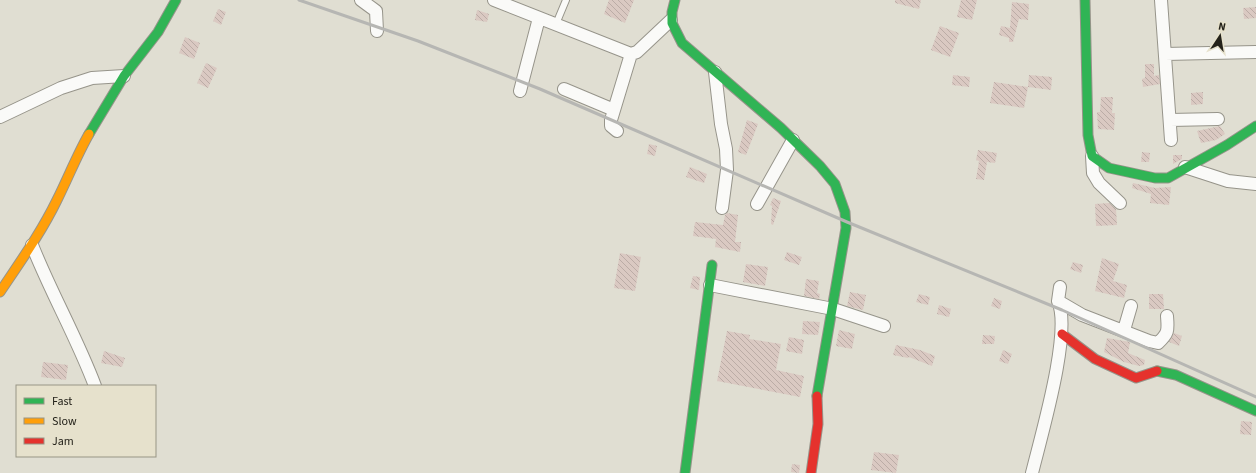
<svg xmlns="http://www.w3.org/2000/svg" width="1256" height="473" viewBox="0 0 1256 473" font-family="'Source Sans 3',sans-serif">
  <defs>
    <pattern id="building-back-hatch" width="6" height="6" patternUnits="userSpaceOnUse"><rect width="6" height="6" fill="#dac9c2"/><path d="M-1 5l2 2M0 0l6 6M5-1l2 2" fill="none" stroke="#bbaca6"/></pattern>
  </defs>
  <rect width="100%" height="100%" fill="#e0ded2"/>
  <path fill="url(#building-back-hatch)" d="M609,0H634L625,23L604,14Z
    M895,0H921L919,9L895,3Z
    M961,0H977L972,20L957,17Z
    M1012,2L1029,4L1028,20L1019,19L1013,42H1009V38L999,35L1001,26L1010,28Z
    M1256,7V18L1244,19L1243,8Z
    M218,9L226,12L221,25L213,21Z
    M477,10L489,14L487,22L475,20Z
    M940,26L959,33L950,57L931,50Z
    M185,37L200,43L194,59L179,53Z
    M206,63L217,68L208,88L197,83Z
    M1145,64H1154V76L1159,75L1160,84L1143,87L1142,79L1145,78Z
    M953,75L970,77L969,87L952,85Z
    M1029,75L1052,77L1051,90L1028,87Z
    M994,82L1028,87L1024,108L990,103Z
    M1203,92V104L1191,105V93Z
    M1101,97H1113L1112,113H1115L1114,130L1098,129L1097,112H1100Z
    M747,120L758,124L746,155L738,152Z
    M1220,126L1225,134L1216,140L1201,143L1197,131Z
    M649,144L657,146L655,156L647,154Z
    M978,150L997,153L995,163L987,162L984,180L976,179L979,161L976,160Z
    M1142,152L1150,153L1149,162H1141Z
    M1173,155H1182V159L1173,164Z
    M690,167L707,174L704,183L686,177Z
    M1133,183L1155,188L1171,187L1169,205L1150,203L1151,194L1132,188Z
    M773,198L781,201L773,225L771,224L772,206L770,205Z
    M1109,203L1116,209L1117,225L1096,226L1095,204Z
    M727,213L738,215L735,242H741L740,252L715,247L716,239L693,236L695,222L723,225L725,215Z
    M787,252L802,257L799,265L784,260Z
    M620,253L641,257L635,291L614,288Z
    M1102,258L1119,264L1113,281L1127,285L1124,298L1095,291Z
    M1073,262L1083,265L1081,273L1070,269Z
    M746,264L768,267L765,286L743,282Z
    M693,276L700,277L699,290L690,288Z
    M806,279L819,281L817,293L820,294L819,299L804,296Z
    M850,292L866,295L863,310L847,306Z
    M919,294L930,297L928,305L916,302Z
    M1149,294H1163L1164,309H1149Z
    M994,298L1002,301L1000,309L991,306Z
    M939,305L951,309L949,317L937,314Z
    M803,321L820,322L818,335L802,334Z
    M839,330L855,334L852,349L836,346Z
    M727,331L750,335L749,339L781,344L776,370L804,376L800,397L717,381Z
    M1174,333L1182,336L1179,346L1169,342Z
    M983,335L995,336L994,344H982Z
    M789,337L804,340L802,354L786,351Z
    M1107,338L1130,342L1128,353L1145,360L1144,365L1139,366L1124,362L1104,352Z
    M896,345L920,350L935,356L932,366L909,357L908,358L893,355Z
    M1003,350L1012,354L1008,364L999,361Z
    M104,351L125,358L122,367L101,363Z
    M43,362L68,365L66,380L41,377Z
    M1241,421L1252,422L1251,435L1240,434Z
    M874,452L899,455L896,473L871,470Z
    M792,464L800,465L799,473L791,472Z"/>
  <g fill="none" stroke-linecap="round" stroke-linejoin="round">
    <defs>
      <path id="lane" d="M556,24L566,0"/>
      <path id="street" d="M361,0L376,11L377,31
        M494,0L631,54L637,52L671,20
        M1161,0L1171,140
        M1165,54L1256,52
        M715,72L721,124L726,149L727,170L722,208
        M564,89L614,110
        M520,91L539,18
        M0,117L61,88L92,78L124,76
        M1170,120L1218,119
        M617,131L611,126V120L631,54
        M1092,156L1093,173L1099,183L1120,203
        M1185,167L1228,181L1256,184
        M757,204L793,140
        M32,245C51,293 77,338 95,386
        M710,285L833,309L884,326
        M1060,287L1058,301L1082,315L1149,341L1158,343C1169,333 1168,330 1167,316
        M1124,330L1131,306
        M1032,473C1041,436 1072,332 1058,301"/>
      <path id="fast" d="M675,0L672,12V23L682,43L781,128L820,166L835,184L845,212L846,228L817,396
        M1085,0L1088,135L1092,156L1109,168L1155,178H1168L1227,145L1256,126
        M89,134L124,76L158,32L176,0
        M1157,371L1176,375L1256,411
        M685,473L712,265"/>
      <path id="slow" d="M0,292C20,262 41,233 57,200C68,178 77,155 89,134"/>
      <path id="jam" d="M1062,334L1095,359L1136,378L1157,371
        M811,473L818,424L817,396"/>
    </defs>
    <use href="#lane" stroke="#96948a" stroke-width="8"/>
    <use href="#street" stroke="#96948a" stroke-width="14"/>
    <use href="#fast" stroke="#96948a" stroke-width="11"/>
    <use href="#slow" stroke="#96948a" stroke-width="11"/>
    <use href="#jam" stroke="#96948a" stroke-width="11"/>
    <use href="#lane" stroke="#fafaf8" stroke-width="6"/>
    <use href="#street" stroke="#fafaf8" stroke-width="12"/>
    <use href="#fast" stroke="#30b455" stroke-width="9"/>
    <use href="#slow" stroke="#ff9f0a" stroke-width="9"/>
    <use href="#jam" stroke="#e5322d" stroke-width="9"/>
    <path stroke="#b6b6b3" stroke-width="3" d="M299,0L418,41L540,89L847,222L1062,310L1256,397"/>
  </g>
  <rect x="16" y="385" width="140" height="72" fill="#e6e1cc" stroke="#989585"/>
  <rect x="24" y="398" width="20" height="6" fill="#30b455" stroke="#989585"/>
  <text x="52" y="405" font-size="12" fill="#24221a">Fast</text>
  <rect x="24" y="418" width="20" height="6" fill="#ff9f0a" stroke="#989585"/>
  <text x="52" y="425" font-size="12" fill="#24221a">Slow</text>
  <rect x="24" y="438" width="20" height="6" fill="#e5322d" stroke="#989585"/>
  <text x="52" y="445" font-size="12" fill="#24221a">Jam</text>
  <g transform="translate(1220 36) rotate(12)" stroke="#e6e1cc" stroke-width="3" paint-order="stroke">
  <path d="M0-3L7 15L0 10L-7 15Z" fill="#24221a"/>
  <text y="-6" font-size="11" font-weight="bold" text-anchor="middle" fill="#24221a">N</text>
  </g>
</svg>
